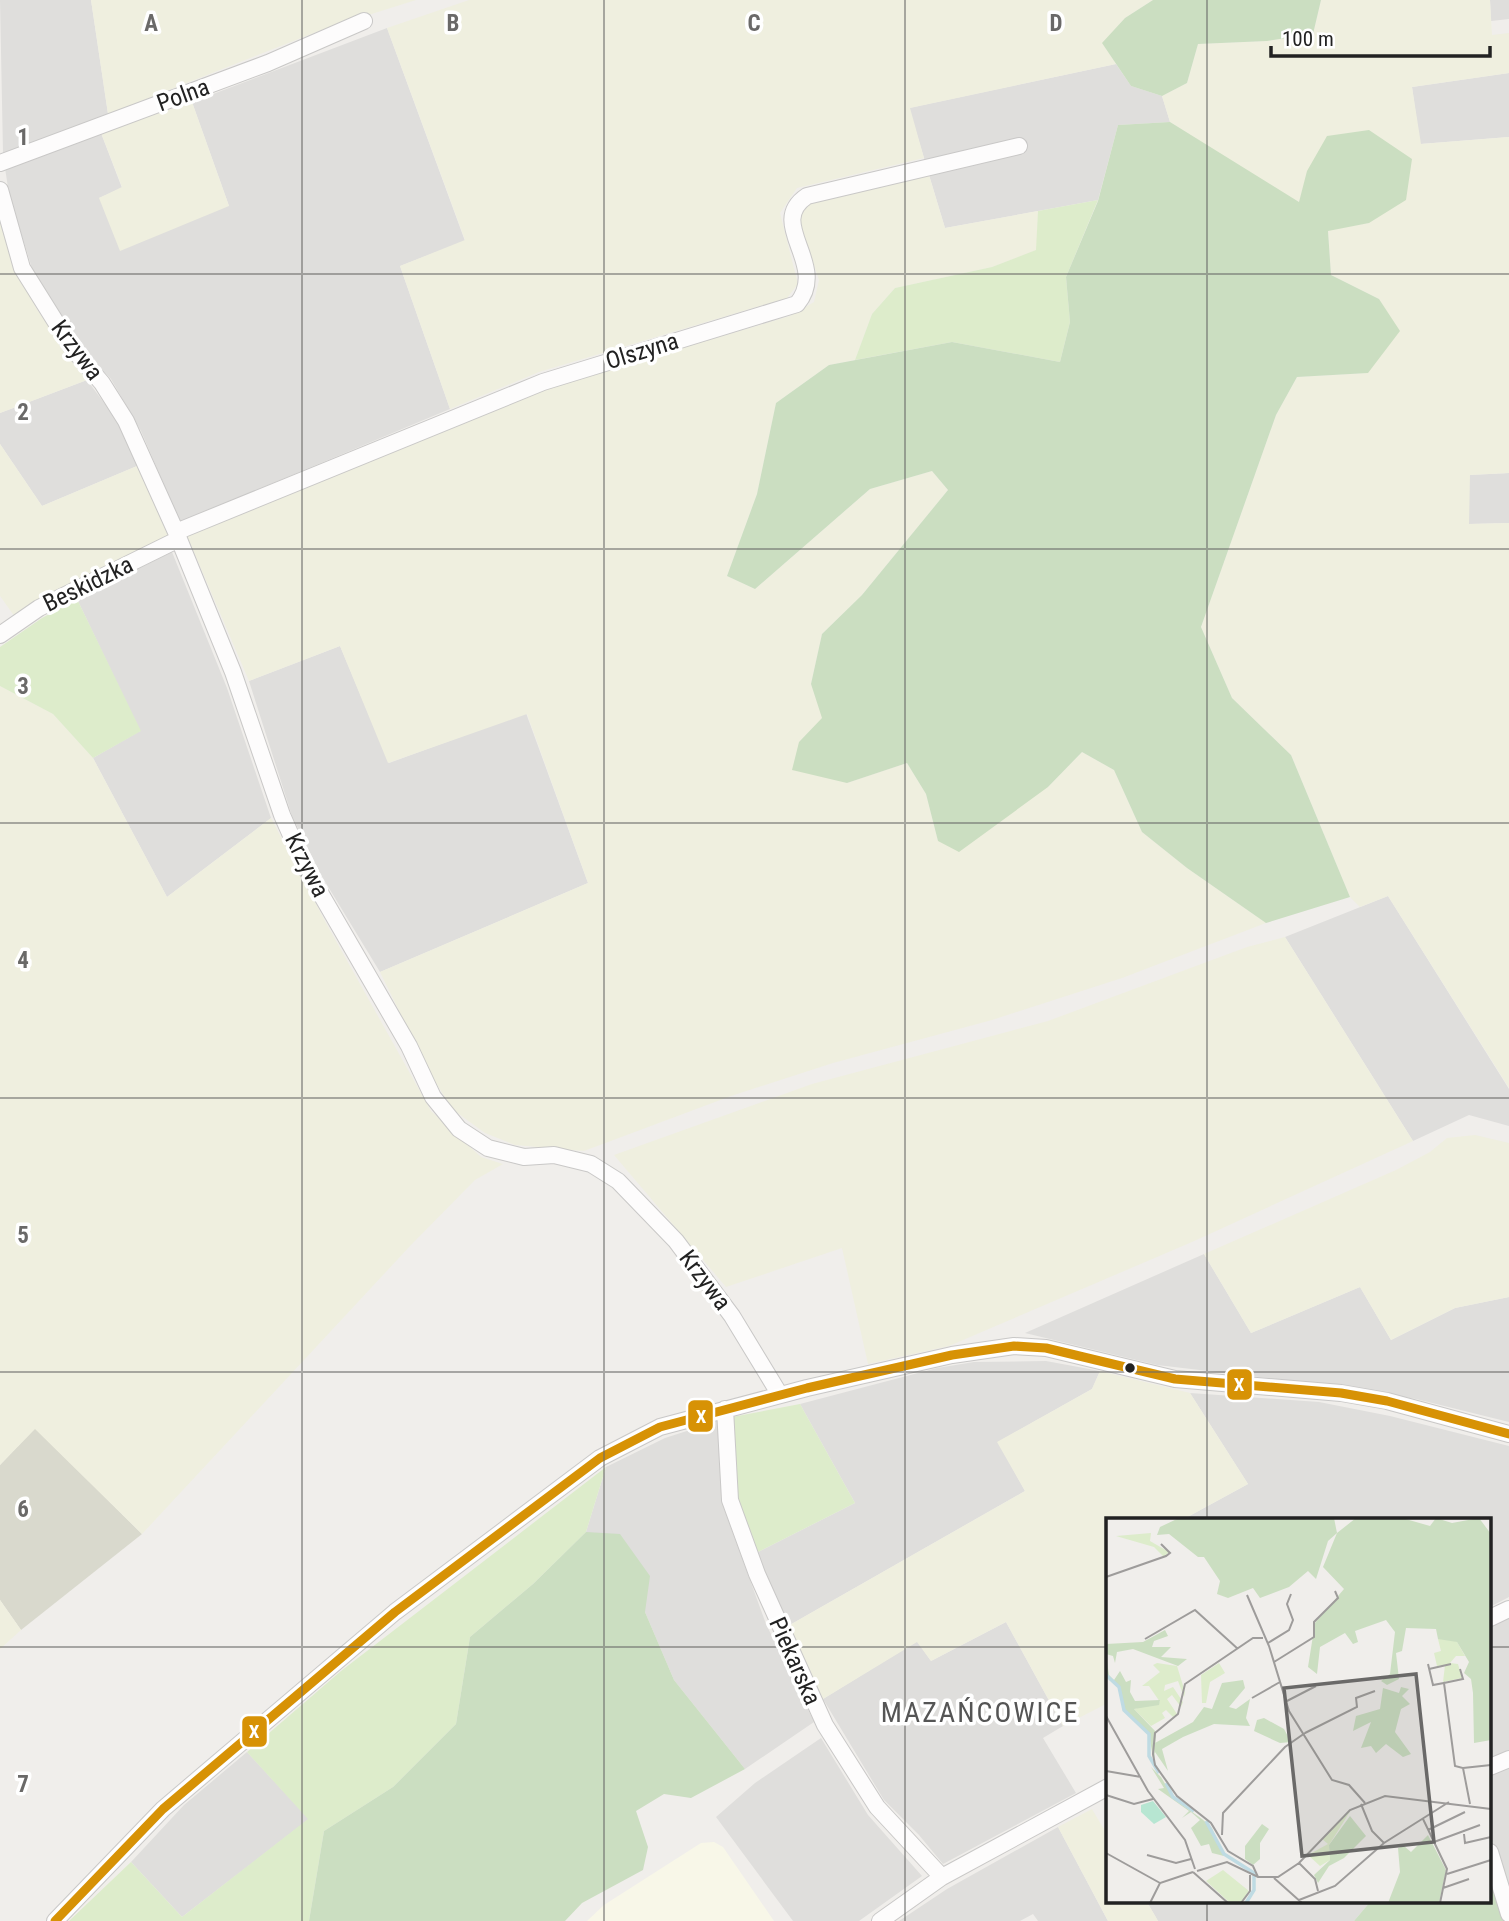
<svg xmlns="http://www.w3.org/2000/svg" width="1509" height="1921" viewBox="0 0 1509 1921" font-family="'Roboto Condensed',sans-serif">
  <rect width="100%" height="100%" fill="#f0eeeb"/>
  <path fill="#dfdedc" d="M0,0H91L108,114L3,153Z
    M1490,0H1509V19L1491,21Z
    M387,28L465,241L400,266L450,409L180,522L141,431L111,379L80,346L35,278L9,194L5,168L101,133L122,188L99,198L229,206L192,102Z
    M1116,64L1131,86L1162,96L1170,122L1118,125L1098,200L945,228L909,108Z
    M1509,73V137L1420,144L1412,87Z
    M87,380L120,424L137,466L42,506L0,444V413Z
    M1509,473V523L1469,524V475Z
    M172,552L227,688L271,818L167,897L93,758L140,731L77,599Z
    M340,646L389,763L526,713L588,883L380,972L321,875L292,816L249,681Z
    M1388,896L1509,1089V1126L1469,1115L1413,1141L1285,937Z
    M1204,1254L1251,1333L1360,1287L1391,1340L1455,1308L1509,1297V1422L1416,1399L1336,1386L1157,1365L1025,1333Z
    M1046,1361L1100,1371L1092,1389L998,1442L1025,1491L788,1626L756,1553L855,1503L800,1404L937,1368L974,1362Z
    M1190,1393L1319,1402L1390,1416L1509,1446V1597L1490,1607V1520H1182L1248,1484Z
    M718,1421L723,1506L766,1624L814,1722L745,1769L674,1680L645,1612L586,1532L606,1467L665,1438Z
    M1509,1618V1750L1490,1758V1627Z
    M1006,1622L1063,1726L1043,1738L1076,1793L943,1864L919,1835L884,1800L823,1699L917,1641L931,1661Z
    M821,1738L868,1815L922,1876L859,1921H793L716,1817L755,1783Z
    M247,1752L309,1819L182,1917L131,1862L184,1805Z
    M1509,1766V1888L1490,1834V1774Z
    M1058,1827L1108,1921H1038L1033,1914L1020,1921H899L947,1889Z
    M1147,1902H1370L1354,1921H1158Z"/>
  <path fill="#f8f7e8" d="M714,1842L723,1847L774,1921H587L604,1905L701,1843Z"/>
  <path fill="#d9d9cd" d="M35,1428L142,1534L21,1630L0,1600V1465Z"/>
  <path fill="#efefdf" d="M91,0H416L324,29L108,114Z
    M469,0H1153L1125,18L1103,43L1116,64L910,108L924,158L797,188L780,213L798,284L787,298L539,372L450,409L400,266L465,240L387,28Z
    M1321,0H1490L1492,35L1509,33V73L1412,87L1421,144L1509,137V473L1470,475L1469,524L1509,523V1088L1388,896L1360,907L1350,897L1291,755L1232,698L1201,627L1276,415L1297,377L1368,373L1379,299L1331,275L1328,230L1369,223L1308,171L1299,202L1254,177L1170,122L1162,96L1187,83L1198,44L1267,41L1313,34Z
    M192,102L229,206L120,251L99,198L122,187L101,133Z
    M928,172L945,228L1038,211L1037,250L992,267L895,288L872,314L855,360L829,365L776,403L757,494L727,576L755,589L870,489L932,471L948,490L862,595L822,634L811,684L823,718L799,742L847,783L907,763L926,794L938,841L1048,787L1082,752L1114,770L1142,832L1187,868L1266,923L1122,978L992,1020L833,1063L731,1096L584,1151L515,1145L485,1133L452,1109L428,1070L380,972L588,883L527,714L388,763L340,646L249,681L187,536L546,388L790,316L814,302L819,280L798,219L810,203Z
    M0,216L10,252L36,308L87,380L0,413Z
    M0,444L42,506L137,466L171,536L15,617L0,596Z
    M0,686L53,714L93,758L167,897L271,818L326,923L431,1111L481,1157L503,1164L475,1180L411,1245L142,1534L35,1429L0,1465Z
    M1285,937L1413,1141L1192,1242L949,1346L868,1364L842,1248L726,1287L614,1155L812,1084L1048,1021L1247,947Z
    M1475,1135L1509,1143V1297L1455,1308L1391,1340L1360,1287L1251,1333L1204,1254L1396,1170L1430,1152L1447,1138Z
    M1100,1371L1190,1393L1248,1484L1182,1520H1108V1703L1063,1726L1006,1622L931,1661L917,1642L823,1699L788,1626L1025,1491L997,1442L1092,1389Z
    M0,1600L21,1630L0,1649Z
    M1092,1809L1108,1836V1902H1147L1158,1921H1108L1058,1827Z"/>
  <path fill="#ddeccb" d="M1098,200L1066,277L1070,322L1060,362L952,342L855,360L872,314L895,288L992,267L1036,250L1038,211Z
    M77,599L141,731L93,758L53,714L0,686V647L42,618Z
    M800,1404L855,1503L756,1553L738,1498L732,1417Z
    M606,1467L586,1532L533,1584L470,1637L456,1724L393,1787L324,1831L309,1921H69L131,1862L182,1917L308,1819L247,1752L341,1671Z"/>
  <path fill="#cbdec1" d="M1153,0H1321L1313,34L1267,41L1198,44L1187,83L1162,96L1131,86L1102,43L1125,18Z
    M1170,122L1299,202L1307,171L1327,136L1369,130L1412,159L1406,200L1369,223L1328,231L1331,275L1379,299L1400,331L1368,373L1297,377L1276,415L1201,627L1232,698L1291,755L1350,897L1266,923L1187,868L1142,832L1114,770L1082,752L1048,787L959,852L938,841L926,794L907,763L847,783L792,770L799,742L822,718L811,684L822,634L862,595L948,490L932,471L870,489L755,589L727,576L757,494L776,403L829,365L952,342L1060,362L1070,322L1066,277L1098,201L1118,125Z
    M586,1532L620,1534L650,1576L645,1612L674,1680L745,1769L691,1798L664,1794L636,1811L648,1847L643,1870L582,1903L565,1921H309L324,1831L393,1787L456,1724L470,1637L533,1584Z
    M1490,1876L1504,1921H1354L1370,1902H1490Z"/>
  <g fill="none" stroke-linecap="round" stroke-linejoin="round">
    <defs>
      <path id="minor" d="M0,163L268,63L364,21
        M0,190L22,268L72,348L102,383L126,421L176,532L233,672L282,815L304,865L409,1046L433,1097L459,1129L488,1148L524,1157L554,1155L591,1164L618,1181L676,1241L732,1316L780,1395
        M176,532L543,382L797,304C830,264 765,224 807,196L1019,146
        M0,635L39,608L179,539
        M725,1409L730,1500L757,1574L825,1725L877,1807L942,1877
        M1490,1618L1509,1609
        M1490,1767L1509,1759
        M1490,1852L1509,1914
        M55,1921L163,1809L395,1612L600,1458L660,1427L807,1388L952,1355L1014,1346L1046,1348L1175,1379L1341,1393L1387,1401L1509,1434
        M880,1921L942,1877L1108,1787"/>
    </defs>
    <use href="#minor" stroke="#c9c8c7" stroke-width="18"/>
    <use href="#minor" stroke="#fdfcfc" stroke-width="16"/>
    <defs>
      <path id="bus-1" d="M55,1921L163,1809L395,1612L600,1458L660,1427L807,1388L952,1355L1014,1346L1046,1348L1175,1379L1341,1393L1387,1401L1509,1434"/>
    </defs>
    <use href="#bus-1" stroke="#fff" stroke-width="14"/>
    <use href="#bus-1" stroke="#d79205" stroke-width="9"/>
  </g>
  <path fill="none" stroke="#6a6968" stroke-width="2" stroke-opacity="0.55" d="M302,0V1921M604,0V1921M905,0V1921M1207,0V1520M0,274H1509M0,549H1509M0,823H1509M0,1098H1509M0,1372H1509M0,1647H1108M1490,1647H1509M1207,1902V1921"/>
  <circle fill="#222" stroke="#fff" stroke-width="2.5" cx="1130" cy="1368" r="6"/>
  <g text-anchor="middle" stroke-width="7" stroke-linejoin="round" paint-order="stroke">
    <g font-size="24" fill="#222" stroke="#fff">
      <text transform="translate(183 95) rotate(-20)" y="8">Polna</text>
      <text transform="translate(77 350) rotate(53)" y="8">Krzywa</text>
      <text transform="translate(642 351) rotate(-17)" y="8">Olszyna</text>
      <text transform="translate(88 584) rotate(-26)" y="8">Beskidzka</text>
      <text transform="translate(307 865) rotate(63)" y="8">Krzywa</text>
      <text transform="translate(705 1280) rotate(53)" y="8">Krzywa</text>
      <text transform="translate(795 1661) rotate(66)" y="8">Piekarska</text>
    </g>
    <g font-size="28" letter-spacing="2" fill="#555" stroke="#fff">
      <text x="980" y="1722">MAZAŃCOWICE</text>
    </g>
  </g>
  <g transform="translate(1106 1518)">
    <rect width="385" height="385" fill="#f0eeeb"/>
    <path d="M45,15L44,23L63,34L58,39L48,29L10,18ZM340,119L351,124L359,138H350L344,145L352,146L356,160L337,164L339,147L331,148L328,135L335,133L332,121ZM51,145L71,148L79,174L78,179L72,163L59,167L58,173L67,169L77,184L75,189L66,177L61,181L71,196L67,199L60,192L56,195L59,200L45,208L28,191L54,184L43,168H36L54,154L47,147ZM113,145L119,155L104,164L100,185H96L95,157ZM245,292L223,327L224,342L214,348L202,337L222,326L216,321ZM117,352L143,373L135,385H124L100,363Z" fill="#ddeccb"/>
    <path d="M73,0H228L231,15L250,0H296L324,8L330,0L346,5L373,0L385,16V222L368,225L367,175L365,161L358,155L363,144L351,124L332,121L330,111L300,110L296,133L290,135L293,161L281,167L275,163L284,156L289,114L280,102L249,113L252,124L247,126L239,115L214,129L211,156L202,149L209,105L238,71L217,49L231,15L222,23L210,61L202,53L183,69L154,80L147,70L122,80L111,76L114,63L98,39H92L63,16L51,17L54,9ZM59,112L62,118L48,123L46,129H65L55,139L81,141L72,148L27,131L11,134L9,145L7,138L0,136V126L37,124ZM0,137L3,157L8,162L14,153L20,164L25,162L24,174L29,183L54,182L53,187L28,191L50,214L48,246L43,216L19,192L14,169L0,157ZM137,162L139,170L123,189L130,191L144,181L140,200L144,208L108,206L77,219L56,231L62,253L49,234V225L87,204L98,189L106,191L116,165ZM295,169L303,171L296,178L304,186L295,191L289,214L305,236L297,239L280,226L270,235L265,228L255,230L265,204L247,213L250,198L274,191L277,170L293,175ZM158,200L178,211L185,224L174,225L148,213L151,202ZM45,249L55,259L68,281L96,301L106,310L118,338L106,335L103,326L95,328L85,310L94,302L85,294L76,300L83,293L52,271L58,270ZM244,298L260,318L238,340L223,348L212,365L208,357L224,342L223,327ZM156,306L163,311L154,325V341L147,347L139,341V328ZM322,317L340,352L333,385H282L294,354L292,330L298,328L305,334Z" fill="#cbdec1"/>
    <path d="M47,283L60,299L48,306L35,294V287Z" fill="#b7e6d2"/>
    <path fill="none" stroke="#bfdbe3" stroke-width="3.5" d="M0,157L13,169L18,192L43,216V238L53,255M60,265L67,279L88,293M100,303L118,336L148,355V372L140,385"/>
    <path fill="none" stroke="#9e9c9b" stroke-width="2" d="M0,59L60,38L64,35L55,26M141,77L163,128L183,193L226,262L243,267L259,285M39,121L89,92L132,131M162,125L183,112L187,102L181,86L185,76M168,144L208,119V104L232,80L229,73M322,146L327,167L338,165L349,248L357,250L364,286M323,151L345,146M338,165L357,161L354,151M146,180L174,164M179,184L210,168M0,198L42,273L79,322L89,351M199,215L251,189L250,180L269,173M357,250L385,247M0,253L35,259M0,277L28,286L47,281M255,286L266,313L278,325M317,301L341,351L334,385M322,312L359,294M358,316L359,325L385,319M116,317L117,295L179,229L199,215M328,324L374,307M0,335L54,365M41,337L70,345L85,341M193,345L209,361L212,373M91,353L121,344L152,359H172L193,345L244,292L279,278L385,291M87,354L122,385M341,356L385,342M152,359L147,348L122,333L105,305L71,278L49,247L47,236L49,215L72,196L79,166L147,120H157M168,360L196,385M337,370L363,361M193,382L229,368L278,325L343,284M44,385L54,365L87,354M135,385L144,373V357"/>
    <path fill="#6a6968" fill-opacity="0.15" stroke="#6a6968" stroke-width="3.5" d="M310,156L328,324L196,338L178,170Z"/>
    <rect width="385" height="385" fill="none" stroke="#222" stroke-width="3.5"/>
  </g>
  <g font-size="23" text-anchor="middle" font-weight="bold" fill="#6a6968" stroke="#fff" stroke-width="7" stroke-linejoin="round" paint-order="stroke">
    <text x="151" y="31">A</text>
    <text x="453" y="31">B</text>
    <text x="754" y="31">C</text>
    <text x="1056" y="31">D</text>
    <text x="23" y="145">1</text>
    <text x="23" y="420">2</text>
    <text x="23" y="694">3</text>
    <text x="23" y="968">4</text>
    <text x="23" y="1243">5</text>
    <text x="23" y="1517">6</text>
    <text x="23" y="1792">7</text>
  </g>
  <g stroke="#fff" stroke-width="2.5">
    <rect x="1226" y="1368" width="27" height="33" rx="7" fill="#d79205"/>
    <rect x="687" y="1399" width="27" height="34" rx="7" fill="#d79205"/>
    <rect x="241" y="1715" width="27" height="33" rx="7" fill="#d79205"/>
  </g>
  <g font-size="19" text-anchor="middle" font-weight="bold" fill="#fff">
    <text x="1239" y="1391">X</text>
    <text x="701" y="1423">X</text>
    <text x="254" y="1738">X</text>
  </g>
  <path d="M1271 46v10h219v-10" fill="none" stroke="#222222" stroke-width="3.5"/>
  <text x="1282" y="46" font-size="21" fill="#222222" stroke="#ffffff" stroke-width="5" paint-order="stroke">100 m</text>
</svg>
